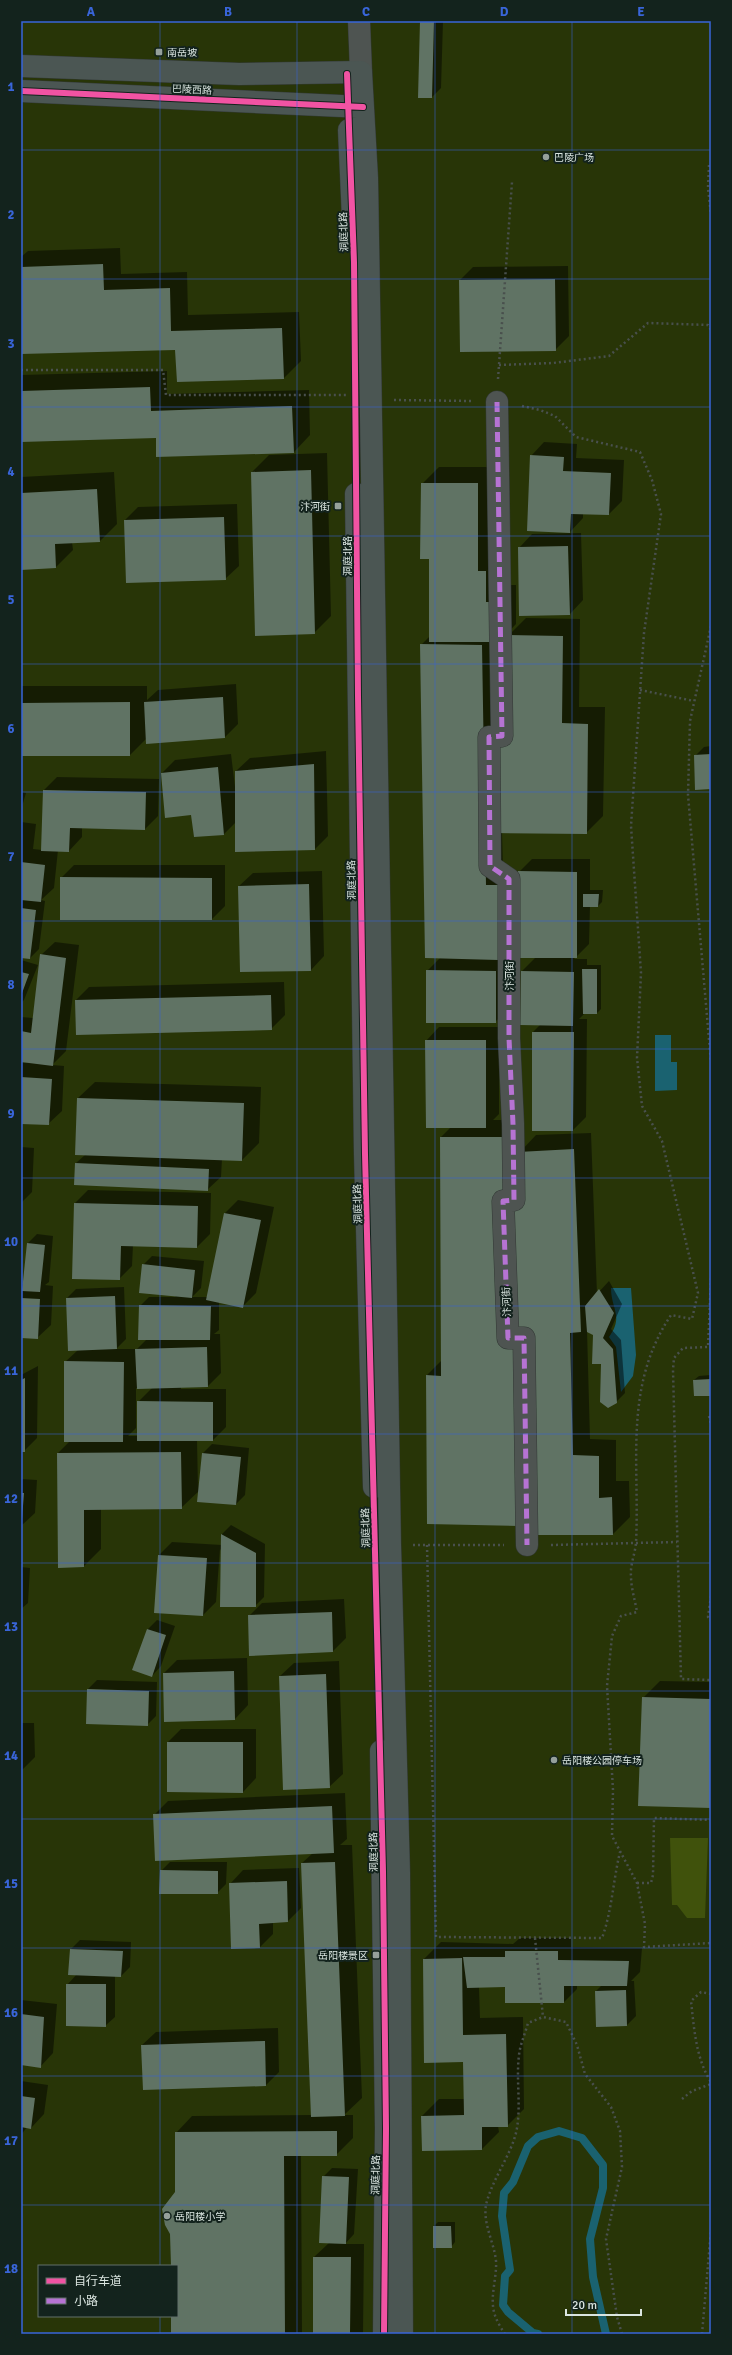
<svg xmlns="http://www.w3.org/2000/svg" width="732" height="2355" viewBox="0 0 732 2355" font-family="Signika,'Noto Sans SC',sans-serif">
  <rect width="100%" height="100%" fill="#16201c"/>
  <path fill="#283507" fill-rule="evenodd" d="M21,21H711V2334H21ZM39,2266H177V2316H39Z"/>
  <path fill="#40520c" d="M670,1838H708L705,1918H687L677,1905H672Z"/>
  <path fill="#1a6270" d="M655,1035H671V1062H677V1090L655,1091Z
    M611,1288H631L636,1355L633,1376L621,1392L616,1347L609,1337C624,1316 611,1309 611,1288Z"/>
  <path fill="#0007" fill-rule="evenodd" d="M421,21H443L441,88L432,97Z
    M120,248L121,274L187,272L188,315L299,312L301,361L284,378L176,349L21,353V257L28,251Z
    M568,266L569,336L555,350L460,280L473,267Z
    M167,371V394L309,390L310,435L294,452L156,437L21,441V375Z
    M544,442L577,444L576,458L624,460L622,501L609,514L583,513V518L570,532L531,456Z
    M327,453L331,616L314,633L252,472L269,455Z
    M439,467H494L502,585H516V624L499,642L509,635L526,618L580,619L579,707H605L603,816L586,833L502,832L503,869H515V942L508,1009L495,1022L427,971L440,958L421,645L430,636V558L422,484Z
    M114,472L117,524L100,541L72,542L73,550L56,567L21,569V477Z
    M237,504L239,566L225,579L125,520L138,507Z
    M581,533L583,600L570,614L519,548L532,534Z
    M236,684L238,724L225,737L147,743V738L130,755H21V686H147V700L158,690Z
    M711,746V788L695,756L704,747Z
    M326,751L328,836L315,849L236,822L224,834L194,836L192,814L162,773L175,760L231,754L236,795V771L250,758Z
    M57,777L159,779L158,816L145,829L82,828V837L69,851L58,850L54,888L41,900L45,901L39,949L30,958L21,957V822L36,824L33,849L42,850L44,790Z
    M21,792L26,793L21,810Z
    M532,859H590V890H603L602,902L598,906H590L589,944L574,959H587V965H601V1009L597,1013H585L579,1019H587L586,1117L573,1130H533V1032L541,1024L522,971L536,957L519,872Z
    M74,865H225V906L212,919H61V878Z
    M322,871L324,956L311,970L239,886L253,873Z
    M55,942L79,945L66,1051L52,1065L64,1066L62,1111L48,1124L21,1123V1063L34,1062L21,1061V1017L33,1018L41,955Z
    M21,960L38,965L24,1000L21,1003Z
    M284,982L285,1015L271,1029L76,1000L89,987Z
    M439,1027H499V1114L493,1120H520V1152L536,1135L591,1133L597,1294L609,1281L622,1304L611,1329L621,1340L625,1393L616,1402L594,1334L587,1330L590,1439L616,1440V1481H629L630,1517L613,1534H533L427,1375L442,1360L441,1137L451,1127L426,1041Z
    M95,1082L261,1087L259,1143L242,1160L222,1159L221,1177L207,1190L76,1163L85,1155L78,1098Z
    M21,1147L34,1148L32,1192L21,1203Z
    M88,1190L211,1193L210,1234L197,1247L133,1245L132,1266L119,1279L75,1203Z
    M238,1200L274,1207L256,1293L242,1307L219,1302V1330L214,1334H220L221,1373L208,1386L181,1387V1389H226V1427L213,1440H197L198,1489L203,1453L212,1444L249,1448L245,1495L236,1504L200,1490L181,1508L101,1509V1549L84,1566L58,1453L70,1441L65,1362L78,1350L67,1298L76,1289L124,1287L126,1339L116,1349H137L147,1339L140,1306L149,1297H176L143,1265L152,1256L204,1261L201,1288L192,1297H208L225,1213ZM136,1388H152L138,1402V1436H128L136,1428Z
    M37,1234L53,1236L49,1282L45,1285L53,1286L51,1325L37,1338L21,1337V1284H24L28,1243Z
    M38,1366L37,1438L24,1451H21V1375Z
    M711,1375V1395L694,1380L699,1376Z
    M21,1479L37,1480L35,1513L21,1526Z
    M231,1525L265,1544L264,1597L255,1606L220,1549L216,1602L203,1615L159,1555L172,1542L222,1545V1534Z
    M21,1567L30,1568L28,1603L21,1609Z
    M344,1599L346,1638L333,1651L249,1616L262,1603Z
    M157,1620L175,1626L161,1666L152,1676L134,1669L148,1629Z
    M247,1658L248,1705L235,1719L164,1673L177,1660Z
    M339,1661L343,1774L329,1787L280,1676L294,1663Z
    M97,1680L157,1682L156,1716L147,1725L87,1723L88,1689Z
    M660,1681L711,1682V1807L643,1698Z
    M21,1723H34L35,1757L21,1771Z
    M181,1729H256V1778L243,1792L168,1742Z
    M345,1793L347,1839L340,1845H352L362,2098L344,2115H353V2138L336,2155H301L302,2334H172V2316H177V2266H172L176,2192V2133L192,2116L312,2115L302,1863L313,1853L154,1815L168,1801Z
    M170,1862H227L226,1884L217,1893L161,1871Z
    M299,1868L301,1908L288,1921L273,1922V1934L260,1947L232,1948L230,1884L243,1870Z
    M520,1938H571V1947L642,1948L640,1972L631,1981H634L636,2016L627,2025L596,1991L602,1985H577V1989L564,2002L506,1986L479,1987L480,2018L523,2017L524,2109L507,2126H498L499,2132L482,2149L422,2116L439,2099H465L464,2061L424,1959L441,1942L513,1944Z
    M80,1940L131,1942L130,1967L121,1976H115V2017L105,2026L67,1985L77,1974L71,1949Z
    M21,2000L57,2004L53,2053L40,2067L21,2064Z
    M278,2028L279,2072L266,2085L142,2045L156,2032Z
    M21,2081L48,2085L44,2114L31,2128L27,2127L21,2135Z
    M332,2168L358,2169L354,2234L345,2244H364L363,2334H314V2257L329,2243L323,2177Z
    M438,2222H455V2242L451,2247L434,2226Z"/>
  <g fill="none" stroke-linecap="round" stroke-linejoin="round">
    <path stroke="#1a6270" stroke-width="8" d="M538,2334L533,2333L508,2312L503,2305L505,2276L510,2270L502,2216L504,2193L513,2182L528,2146L538,2137L559,2131L582,2138L603,2165V2188L590,2239L593,2277L606,2334"/>
  </g>
  <path fill="#607364" d="M420,21H434L432,98H418Z
    M103,264L104,290L170,288L171,331L282,328L284,379L177,382L175,350L21,354V267Z
    M555,279L556,351L460,352L459,280Z
    M150,387L151,411L292,406L294,453L156,457V438L21,442V391Z
    M530,455L564,457L563,471L611,473L609,515L571,514L570,533L527,531Z
    M311,470L315,634L255,636L251,472Z
    M421,483H478V571H486V602H500V642H429V559H420Z
    M97,489L100,542L55,544L56,568L21,570V493Z
    M224,517L226,580L126,583L124,520Z
    M568,546L570,615L519,616L518,547Z
    M508,635L563,636L562,723L588,724L587,834L493,833Z
    M420,644L482,645L486,885H499L498,960L425,958Z
    M223,697L225,738L146,744L144,702Z
    M130,702V756H21V703Z
    M711,754V789L695,790L694,755Z
    M314,764L315,850L235,852V771Z
    M218,767L224,835L194,837L191,815L165,818L161,773Z
    M43,790L146,792L145,830L70,828L69,852L41,851Z
    M21,862L45,865L41,902L21,900Z
    M518,871L577,872V958H517Z
    M60,877L212,878V920H60Z
    M309,884L311,971L240,972L238,886Z
    M583,894H599L598,907H583Z
    M21,908L36,910L30,959L21,958Z
    M40,954L66,958L53,1066L21,1062V1031L31,1033Z
    M582,969H597V1014H583Z
    M426,970L496,971V1023H426Z
    M521,971L574,972L573,1026L520,1025Z
    M21,972L29,974L21,996Z
    M271,995L272,1030L76,1035L75,1000Z
    M532,1032H574L573,1131H532Z
    M425,1040H486V1128H426Z
    M21,1077L52,1079L49,1125L21,1124Z
    M77,1098L244,1103L242,1161L75,1155Z
    M440,1137H503L519,1345L520,1526L427,1524L426,1375L441,1376Z
    M574,1149L581,1332L570,1333L573,1455L599,1456V1498L612,1497L613,1535H532L517,1334L513,1204L518,1152Z
    M75,1163L209,1169L208,1191L74,1185Z
    M74,1203L198,1206L197,1248L121,1246L120,1280L72,1279Z
    M224,1213L261,1220L243,1308L206,1300Z
    M27,1243L45,1245L40,1292L22,1291Z
    M142,1264L195,1270L192,1298L139,1293Z
    M599,1289L614,1313L603,1338L613,1349L617,1403L608,1408L600,1402L601,1364H592L593,1335L587,1332L585,1306Z
    M115,1296L117,1349L68,1351L66,1298Z
    M21,1298L40,1299L38,1339L21,1338Z
    M139,1305L211,1306L210,1340H138Z
    M207,1347L208,1387L137,1389L135,1349Z
    M64,1361L124,1362L123,1442H64Z
    M25,1378V1452H21V1380Z
    M711,1379V1396H694L693,1380Z
    M137,1401L213,1402V1441H137Z
    M181,1452L182,1509L84,1510V1567L58,1568L57,1453Z
    M202,1453L241,1457L236,1505L197,1502Z
    M21,1493H24L22,1519H21Z
    M221,1534L256,1553V1607H220Z
    M158,1555L207,1558L203,1616L154,1613Z
    M332,1612L333,1652L249,1656L248,1615Z
    M147,1629L166,1635L152,1677L132,1670Z
    M234,1671L235,1720L164,1722L163,1673Z
    M326,1674L330,1788L283,1790L279,1676Z
    M87,1689L149,1691L148,1726L86,1724Z
    M642,1697L711,1699V1808L638,1806Z
    M167,1742H243V1793L167,1792Z
    M332,1806L334,1853L155,1861L153,1814Z
    M335,1862L345,2116L311,2117L301,1863Z
    M160,1870L218,1871V1894H159Z
    M287,1881L288,1922L259,1924L260,1948L231,1949L229,1883Z
    M70,1949L123,1951L121,1977L68,1975Z
    M505,1951H558V1960L629,1961L627,1986H564V2003H505V1987L467,1988L463,1957H505Z
    M462,1958L463,2035L506,2034L508,2127H482V2150L422,2151L421,2116L464,2115L463,2062L424,2063L423,1959Z
    M66,1984H106V2027L66,2026Z
    M626,1990L627,2026L596,2027L595,1991Z
    M21,2014L44,2017L41,2068L21,2065Z
    M265,2041L266,2086L143,2090L141,2045Z
    M21,2096L35,2098L31,2129L21,2127Z
    M337,2131V2156H284L285,2334H171V2316H177V2266H171L170,2234L165,2225L162,2209L175,2192V2132Z
    M322,2176L349,2177L346,2244L319,2243Z
    M433,2226H451L452,2248H433Z
    M313,2257H351L350,2334H313Z"/>
  <g fill="none" stroke-linecap="round" stroke-linejoin="round">
    <defs>
      <path id="street" d="M497,402L502,736L489,737L490,866L509,879V1038L513,1124L514,1200L503,1201L508,1338H524L527,1545"/>
      <path id="secondary" d="M359,21L361,72"/>
      <path id="primary" d="M21,66L239,74L361,72L367,178L390,1545L399,1873L402,2334
        M21,91L363,107
        M349,130L353,219
        M356,494L365,1154L374,1487
        M381,1751L386,2128L384,2334"/>
    </defs>
    <use href="#street" stroke="#323935" stroke-width="23"/>
    <use href="#secondary" stroke="#323935" stroke-width="23"/>
    <use href="#primary" stroke="#323935" stroke-width="23"/>
    <path stroke="#49504d" stroke-width="2.5" stroke-dasharray="2 3" stroke-linecap="butt" d="M709,165L708,188L711,215
      M499,365L553,363L609,356L648,323L708,325L711,330
      M21,370H163L166,395H347
      M498,379L512,182
      M394,400L473,401
      M522,406L540,410L555,416L576,437L640,452L652,480L661,514L644,633L631,826L641,973L637,1058L642,1106L662,1141L698,1293L692,1319L671,1315C623,1387 640,1462 636,1543C635,1554 630,1565 631,1576C631,1588 635,1600 637,1612L621,1616L612,1636L607,1686L613,1790L612,1836L637,1883L645,1924L644,1947L711,1943
      M711,626L690,721L688,795L711,1063
      M640,690L694,701
      M711,1278L708,1347L683,1348L674,1358L673,1370L681,1679L711,1680
      M709,1416L711,1425
      M711,1501V1526
      M413,1545H504
      M427,1545L436,1937L602,1938C612,1911 613,1881 620,1852
      M551,1545L677,1542
      M711,1596L708,1617L711,1621
      M637,1883H651L653,1875L654,1818L711,1820
      M535,1938L543,2017
      M711,1994L701,1992L691,2001C694,2028 696,2059 711,2082
      M682,2099L692,2091L711,2084
      M505,2334C501,2328 496,2320 494,2312C490,2295 497,2278 496,2261C494,2241 481,2221 487,2201C494,2176 513,2152 517,2128C521,2104 516,2079 519,2055C520,2045 525,2034 528,2023L543,2017L566,2022L577,2045L585,2074L611,2107L620,2131L622,2167L606,2239L617,2317L622,2334
      M702,2334L711,2230"/>
    <use href="#street" stroke="#4e5451" stroke-width="22"/>
    <use href="#secondary" stroke="#4e5451" stroke-width="22"/>
    <use href="#primary" stroke="#4b5653" stroke-width="22"/>
    <path stroke="#b673d3" stroke-width="5" stroke-dasharray="10 5" stroke-linecap="butt" d="M497,402L502,736L489,737L490,866L509,879V1038L513,1124L514,1200L503,1201L508,1338H524L527,1545"/>
    <defs>
      <path id="cycleway" d="M347,74L354,262L358,696L365,1154L383,1871L386,2128L384,2334
        M21,91L363,107"/>
    </defs>
    <use href="#cycleway" stroke="#13231d" stroke-width="8"/>
    <use href="#cycleway" stroke="#f153a3" stroke-width="6"/>
  </g>
  <path fill="none" stroke="#3965d9" stroke-width="1" stroke-opacity="0.55" d="M160,21V2266M297,21V2334M435,21V2334M572,21V2334M21,150H711M21,279H711M21,407H711M21,536H711M21,664H711M21,792H711M21,921H711M21,1049H711M21,1178H711M21,1306H711M21,1434H711M21,1563H711M21,1691H711M21,1819H711M21,1948H711M21,2076H711M21,2205H711M160,2316V2334"/>
  <g fill="#95a09b" stroke="#13231d" stroke-width="1.5">
    <rect x="155" y="48" width="8" height="8" rx="2"/>
    <circle cx="546" cy="157" r="4"/>
    <rect x="334" y="502" width="8" height="8" rx="2"/>
    <circle cx="554" cy="1760" r="4"/>
    <rect x="372" y="1951" width="8" height="8" rx="2"/>
    <circle cx="167" cy="2216" r="4"/>
  </g>
  <g text-anchor="middle" stroke-width="4" stroke-linejoin="round" paint-order="stroke">
    <g font-size="10" fill="#dae5e0" stroke="#13231d" text-anchor="start">
      <text x="167" y="56">南岳坡</text>
      <text x="554" y="161">巴陵广场</text>
      <text x="330" y="510" text-anchor="end">汴河街</text>
      <text x="562" y="1764">岳阳楼公园停车场</text>
      <text x="368" y="1959" text-anchor="end">岳阳楼景区</text>
      <text x="175" y="2220">岳阳楼小学</text>
    </g>
    <g font-size="10" fill="#dae5e0" stroke="#13231d">
      <text transform="translate(192 89) rotate(3)" y="4">巴陵西路</text>
      <text transform="translate(343 232) rotate(-92)" y="4">洞庭北路</text>
      <text transform="translate(347 556) rotate(-90)" y="4">洞庭北路</text>
      <text transform="translate(351 880) rotate(-91)" y="4">洞庭北路</text>
      <text transform="translate(509 976) rotate(-90)" y="4">汴河街</text>
      <text transform="translate(357 1204) rotate(-92)" y="4">洞庭北路</text>
      <text transform="translate(506 1302) rotate(-92)" y="4">汴河街</text>
      <text transform="translate(365 1528) rotate(-92)" y="4">洞庭北路</text>
      <text transform="translate(373 1852) rotate(-91)" y="4">洞庭北路</text>
      <text transform="translate(375 2175) rotate(-89)" y="4">洞庭北路</text>
    </g>
  </g>
  <rect width="732" height="2355" fill="none" stroke="#13231d" stroke-width="44"/>
  <rect x="38" y="2265" width="140" height="52" fill="#13231d" stroke="#63716b"/>
  <rect x="46" y="2278" width="20" height="6" fill="#f153a3" stroke="#63716b"/>
  <text x="74" y="2285" font-size="12" fill="#dae5e0">自行车道</text>
  <rect x="46" y="2298" width="20" height="6" fill="#b673d3" stroke="#63716b"/>
  <text x="74" y="2305" font-size="12" fill="#dae5e0">小路</text>
  <path d="M566 2309v6h75v-6" fill="none" stroke="#dae5e0" stroke-width="2"/>
  <text x="572" y="2309" font-size="12" fill="#dae5e0" stroke="#13231d" stroke-width="3" paint-order="stroke">20 m</text>
  <rect x="22" y="22" width="688" height="2311" fill="none" stroke="#3965d9" stroke-width="1.5"/>
  <g font-size="13" text-anchor="middle" font-weight="bold" fill="#3965d9">
    <text x="91" y="16">A</text>
    <text x="228" y="16">B</text>
    <text x="366" y="16">C</text>
    <text x="504" y="16">D</text>
    <text x="641" y="16">E</text>
    <text x="11" y="91">1</text>
    <text x="11" y="219">2</text>
    <text x="11" y="348">3</text>
    <text x="11" y="476">4</text>
    <text x="11" y="604">5</text>
    <text x="11" y="733">6</text>
    <text x="11" y="861">7</text>
    <text x="11" y="989">8</text>
    <text x="11" y="1118">9</text>
    <text x="11" y="1246">10</text>
    <text x="11" y="1375">11</text>
    <text x="11" y="1503">12</text>
    <text x="11" y="1631">13</text>
    <text x="11" y="1760">14</text>
    <text x="11" y="1888">15</text>
    <text x="11" y="2017">16</text>
    <text x="11" y="2145">17</text>
    <text x="11" y="2273">18</text>
  </g>
</svg>
